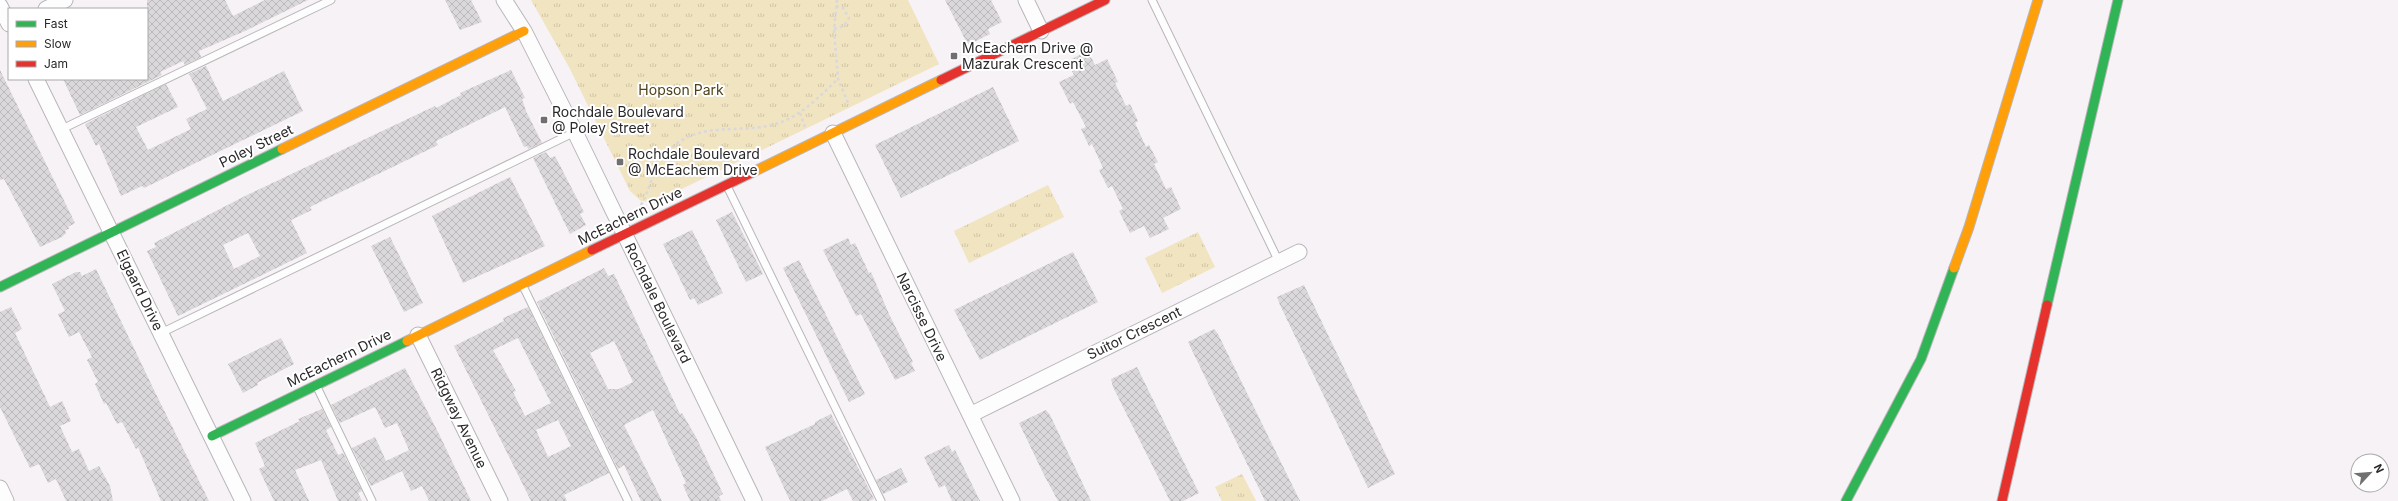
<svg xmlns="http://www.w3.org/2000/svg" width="2398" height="501" viewBox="0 0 2398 501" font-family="Inter,sans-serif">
  <defs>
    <pattern id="grass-tufts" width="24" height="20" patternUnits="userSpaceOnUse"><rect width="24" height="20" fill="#f1e4c0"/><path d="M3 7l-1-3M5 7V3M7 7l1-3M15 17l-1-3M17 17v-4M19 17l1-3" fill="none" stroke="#cfc4a5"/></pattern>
    <pattern id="building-cross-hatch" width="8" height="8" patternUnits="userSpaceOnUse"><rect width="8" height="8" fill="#dad8da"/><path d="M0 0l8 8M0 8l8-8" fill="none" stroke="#bbb9bb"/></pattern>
  </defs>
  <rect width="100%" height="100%" fill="#f6f2f6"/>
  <path fill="url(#grass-tufts)" d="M531,0H908L939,64L655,202L641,201L630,191L569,67Z
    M1048,185L1064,217L969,263L954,231Z
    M1198,232L1215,267L1162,293L1145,258Z
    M1242,474L1256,501H1222L1215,487Z"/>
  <path fill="url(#building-cross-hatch)" fill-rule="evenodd" d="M147,0H225L233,16L265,0H308L245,31L199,51L201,57L185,65L183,61L160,72L162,75L80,115L63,79H147Z
    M445,0H471L482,22L460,30Z
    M945,0H991L1002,22L988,29L990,34L968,45Z
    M1088,51L1095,65L1107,59L1118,82L1115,83L1126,106L1130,104L1138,121L1135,123L1146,147L1149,145L1158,162L1154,164L1166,189L1171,187L1181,209L1163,218L1169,229L1150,238L1144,226L1130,233L1119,211L1123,209L1112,186L1108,188L1099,170L1103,168L1092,144L1089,146L1081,129L1086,127L1073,102L1070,104L1059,82L1074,75L1067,61Z
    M206,66L223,101L284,71L303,111L144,188L142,186L121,196L99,144L96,146L85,124L166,84L178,107L136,127L148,150L191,129L186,119L207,109L189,74Z
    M0,70L75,223L68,227L69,229L65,230L66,233L62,237L40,247L4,179L0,180Z
    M511,70L525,98L522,99L526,111L542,143L528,149L527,146L524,147L505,107L436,141L438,145L310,207L312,210L291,220L307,253L178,316L147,251L156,247L154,243L249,194L435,106L436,108L461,95L460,93ZM248,233L260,256L234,269L223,245Z
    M993,87L1019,141L901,198L875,145Z
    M546,152L550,158L555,156L584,212L580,214L586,225L570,234L533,158Z
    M510,177L545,246L463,283L432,216Z
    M732,212L763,274L746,282L716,220Z
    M692,230L723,293L698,305L694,298L690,300L663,244Z
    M390,237L423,303L404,312L371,246Z
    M848,238L851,245L855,243L869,273L871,272L889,314L913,362L911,363L915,371L895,380L861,314L856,316L823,250Z
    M1073,252L1098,302L980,360L954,310Z
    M799,260L865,394L849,402L783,268Z
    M604,268L608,276L614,274L680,414L682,413L696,437L723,494L719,496L721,501H690L683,485L686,483L653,410L624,425L662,501H641L624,465L618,469L537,302ZM614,341L633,382L619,389H608L590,353Z
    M96,269L154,390L209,501H161L138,447L136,449L122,422L117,424L106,403L104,404L95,384L98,382L87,360L92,357L79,332L69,337L58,314L65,311L52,284L76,272H80L82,276Z
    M1304,285L1395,474L1368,488L1280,305L1277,297Z
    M11,307L22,329L15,333L50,407L62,401L71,421L60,426L72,452L79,449L89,471L99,466L110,486L113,501H66L56,479L48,483L39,464L30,468L0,407V312Z
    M528,307L609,473L564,495L567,501H531L454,346L504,321L503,318ZM518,338L551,403L525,416L513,392L516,391L493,350ZM558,420L571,446L548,457L536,430Z
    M1214,329L1218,334L1300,501H1265L1188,342Z
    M281,338L294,364L257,383L258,385L243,393L228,364Z
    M1137,367L1199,493L1183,501H1170L1113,387L1111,379Z
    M405,368L439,434L471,501H429L422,486L411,491L402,471L371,486L352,448L375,437L386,461L409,450L397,423L385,428L375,407L340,423L331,405Z
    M322,409L331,427L326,430L338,455L343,453L362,491L358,493L362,501H338L321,460L295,470L309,501H274L259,469L265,466L255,443L300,421L298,419Z
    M1046,410L1050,415L1091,501H1058L1044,475L1019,423Z
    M831,414L874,499L869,501H853L847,489L822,501H790L765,447L815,424V422Z
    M949,445L952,452L955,450L980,501H952L945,485L939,488L924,457Z
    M901,468L908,482L883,494L876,480Z"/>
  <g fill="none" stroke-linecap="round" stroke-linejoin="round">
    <defs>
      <path id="lane" d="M1152,0L1279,262
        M62,129L331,0
        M727,186L881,501
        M523,286L628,501
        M161,333L575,132
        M317,387L372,501"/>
      <path id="street" d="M504,0L524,31L575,132L754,501
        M1026,0L1041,31
        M0,6L9,24
        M46,9L65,0
        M36,79L243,501
        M833,133L1012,501
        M418,335L500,501
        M970,415L1299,252
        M0,488L6,501"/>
      <path id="fast" d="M0,287L282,149
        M2047,305L2118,0
        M212,436L407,341
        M1846,501L1921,359L1954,268"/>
      <path id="slow" d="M282,149L524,31
        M749,174L941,80
        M1954,268L1969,227L2038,0
        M407,341L592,250"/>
      <path id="jam" d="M941,80L1105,0
        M592,250L749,174
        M2002,501L2047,305"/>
    </defs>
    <use href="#lane" stroke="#b9b6b9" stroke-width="9"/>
    <use href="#street" stroke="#b9b6b9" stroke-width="17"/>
    <use href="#fast" stroke="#b9b6b9" stroke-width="11"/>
    <use href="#slow" stroke="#b9b6b9" stroke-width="11"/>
    <use href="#jam" stroke="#b9b6b9" stroke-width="11"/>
    <path stroke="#dad8da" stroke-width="2.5" stroke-dasharray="3 3" stroke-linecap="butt" d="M837,0L834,29L838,79L849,105
      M834,29L844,26L849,18L843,8L836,6
      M800,113L805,127
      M641,205C650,189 654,166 667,152C700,118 739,136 779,123C802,115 821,95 838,79"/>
    <use href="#lane" stroke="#fefdfe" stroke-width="7"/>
    <use href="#street" stroke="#fefdfe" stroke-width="15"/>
    <use href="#fast" stroke="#30b455" stroke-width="9"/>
    <use href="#slow" stroke="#ff9f0a" stroke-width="9"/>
    <use href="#jam" stroke="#e5322d" stroke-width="9"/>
  </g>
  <g fill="#716f71" stroke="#fff" stroke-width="1.5">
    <rect x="950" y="52" width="8" height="8" rx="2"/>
    <rect x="540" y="116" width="8" height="8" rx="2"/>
    <rect x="616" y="158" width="8" height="8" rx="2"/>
  </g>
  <g text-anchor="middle" stroke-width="4" stroke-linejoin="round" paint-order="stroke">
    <g font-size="14" fill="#2a282a" stroke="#fff" text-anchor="start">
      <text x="962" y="53">McEachern Drive @<tspan x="962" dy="16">Mazurak Crescent</tspan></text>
      <text x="552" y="117">Rochdale Boulevard<tspan x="552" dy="16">@ Poley Street</tspan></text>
      <text x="628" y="159">Rochdale Boulevard<tspan x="628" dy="16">@ McEachem Drive</tspan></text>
    </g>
    <g font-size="14" fill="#4f421a" stroke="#fff">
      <text x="681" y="95">Hopson Park</text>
    </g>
    <g font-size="14" fill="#2a282a" stroke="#fff">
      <text transform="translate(256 146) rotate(-26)" y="5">Poley Street</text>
      <text transform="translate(630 216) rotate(-26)" y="5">McEachern Drive</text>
      <text transform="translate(140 290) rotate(64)" y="5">Elgaard Drive</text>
      <text transform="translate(658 303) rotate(64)" y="5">Rochdale Boulevard</text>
      <text transform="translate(922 317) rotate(64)" y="5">Narcisse Drive</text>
      <text transform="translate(1134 333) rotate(-26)" y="5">Suitor Crescent</text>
      <text transform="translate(339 358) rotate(-26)" y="5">McEachern Drive</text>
      <text transform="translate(459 418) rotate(64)" y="5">Ridgway Avenue</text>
    </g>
  </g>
  <rect x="8" y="8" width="140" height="72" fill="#ffffff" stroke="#aaa9aa"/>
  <rect x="16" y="21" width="20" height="6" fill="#30b455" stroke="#aaa9aa"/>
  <text x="44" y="28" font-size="12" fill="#2a282a">Fast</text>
  <rect x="16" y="41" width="20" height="6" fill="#ff9f0a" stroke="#aaa9aa"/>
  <text x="44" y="48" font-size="12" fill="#2a282a">Slow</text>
  <rect x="16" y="61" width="20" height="6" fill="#e5322d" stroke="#aaa9aa"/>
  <text x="44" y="68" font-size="12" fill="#2a282a">Jam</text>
  <g transform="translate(2370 473) rotate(64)"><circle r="19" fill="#ffffff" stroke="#aaa9aa"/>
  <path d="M0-3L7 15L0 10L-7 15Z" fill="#716f71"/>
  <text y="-6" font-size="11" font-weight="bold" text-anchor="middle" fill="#2a282a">N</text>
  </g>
</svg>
